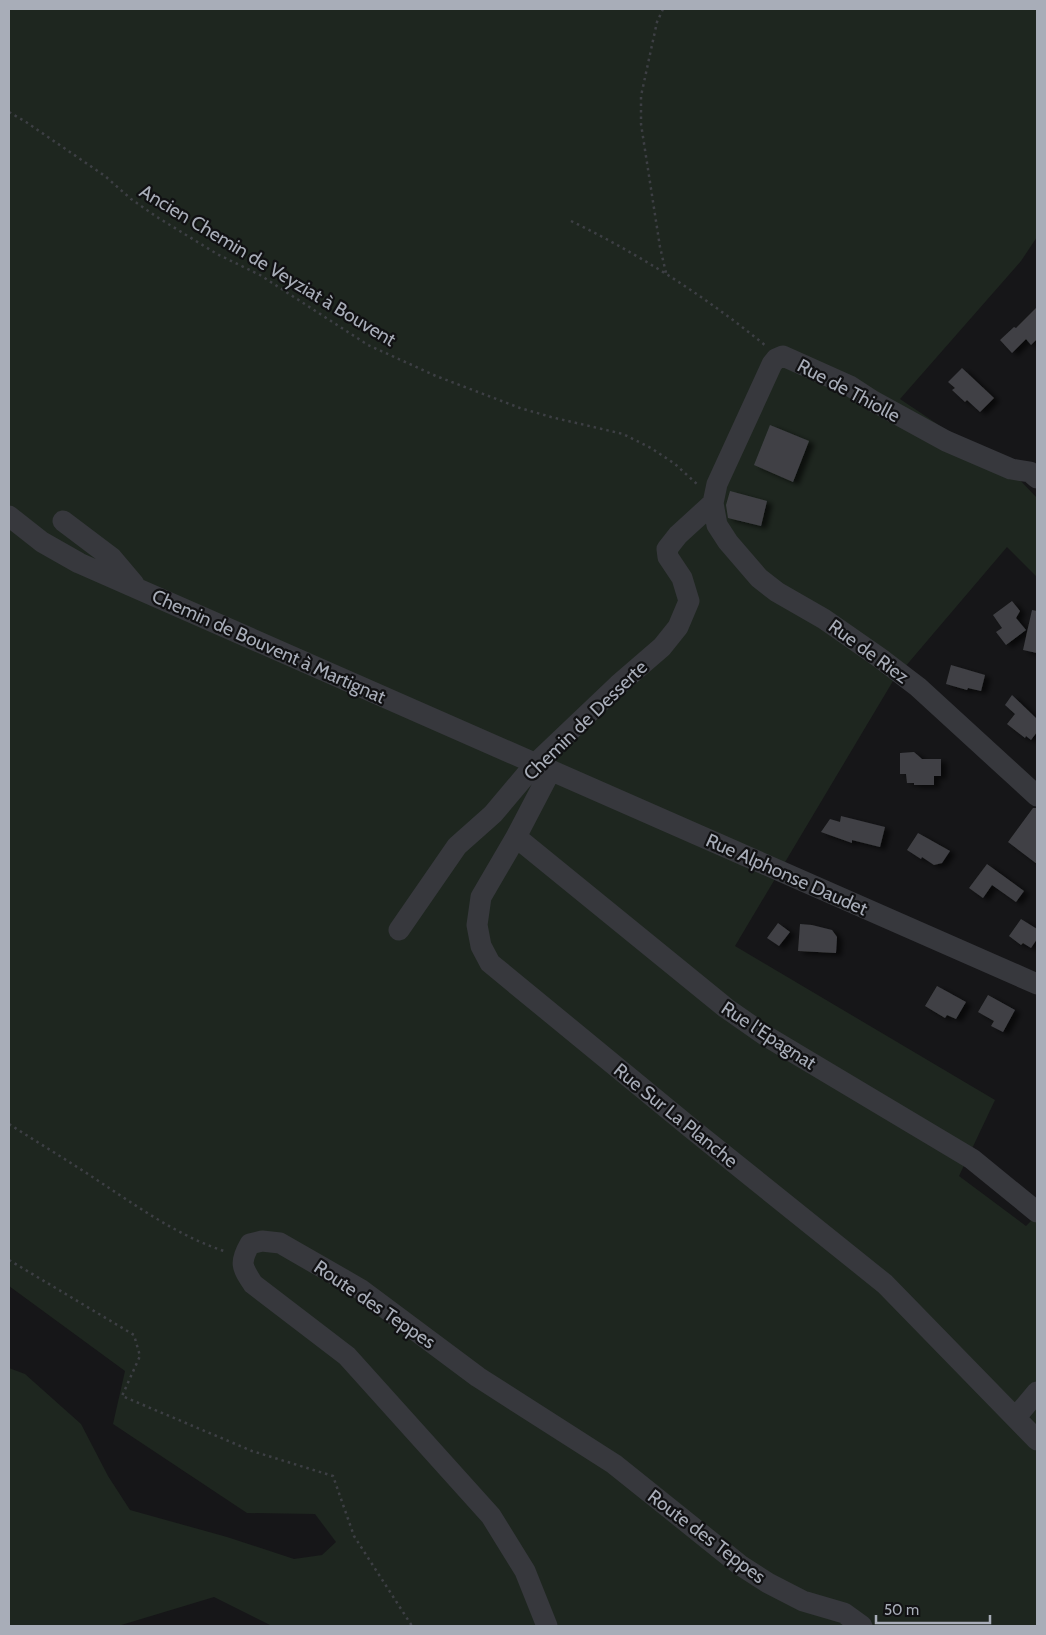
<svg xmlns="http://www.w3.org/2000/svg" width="1046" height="1635" viewBox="0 0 1046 1635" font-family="Cabin,sans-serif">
  <defs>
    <filter id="shadow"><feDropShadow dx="5.5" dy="3" stdDeviation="2.5" flood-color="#0009"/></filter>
  </defs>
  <rect width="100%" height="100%" fill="#161618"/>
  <path fill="#1e261f" d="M9,9H1037V237L1021,261L900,399L1018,478L1037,498V577L1007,547L893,681L735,946L995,1100L959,1176L1026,1226L1037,1215V1626H272L214,1597L118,1626H9V1368L25,1374L81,1424L108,1476L130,1510L227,1537L294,1559L322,1555L336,1542L315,1514L247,1513L113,1424L125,1371L9,1286Z"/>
  <path fill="#404145" filter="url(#shadow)" d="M1037,307V339L1031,345L1026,339L1012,353L1000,340L1014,327L1016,328Z
    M962,368L994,398L980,412L967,400L965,402L952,390L955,388L948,382Z
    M770,425L809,441L793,482L754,465Z
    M730,491L767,501L761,526L728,518L726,505Z
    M1012,601L1020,611L1016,618L1026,630L1006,645L996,632L1002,628L993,615Z
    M1032,610L1037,611V653L1023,650Z
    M951,665L985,675L981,691L968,688L967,690L946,684Z
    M1012,695L1037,719V732L1031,740L1026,736L1025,738L1007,724L1015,714L1005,705Z
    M914,752L922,759H941V776H934V785H914V783H907L906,774H900V753Z
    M1033,808H1037V864L1008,842Z
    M841,816L885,827L880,847L852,840V843L821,832L830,819L840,822Z
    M918,833L950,851L942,863L934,865L922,857L921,859L907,850Z
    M987,864L1024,891L1016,902L992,885L983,898L969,888Z
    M1021,919L1037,929V939L1031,948L1023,943L1021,945L1009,936Z
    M778,923L790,932L779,946L767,938Z
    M800,924L812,925L832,930L837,937L836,953L798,951Z
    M937,986L966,1002L956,1019L947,1015L945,1018L925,1006Z
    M988,995L1015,1010L1003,1032L991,1026L994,1021L978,1012Z"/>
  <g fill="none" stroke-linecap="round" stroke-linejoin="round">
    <path stroke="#3d3f44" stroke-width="2.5" stroke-dasharray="2.5 4" stroke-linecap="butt" d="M663,9L657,22L641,96V124L660,247L666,273
      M9,112L26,122L105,176L131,199L157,217L217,254L260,275L368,345L436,376L520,408L551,417L623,434L651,448L675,464L698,485
      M571,221C641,255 706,297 766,346
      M9,1124C40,1144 72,1163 103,1184C141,1209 182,1238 227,1252
      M9,1260L134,1335L140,1356L122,1396L252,1451L333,1476L354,1536L412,1626"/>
    <path stroke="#37383d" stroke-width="21" d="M1037,478L1030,472L1011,469L946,441L873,401L850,386L783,356L776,359L772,364L717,484L713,503L717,525L728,542L759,578L777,592L824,619L880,658L918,687L1037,796
      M9,516L42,542L79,563L1037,984
      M63,521L112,558L134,584
      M551,770L516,837L481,897L477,925L481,946L490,963L692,1129L885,1284L1037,1440
      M516,837L726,1008L766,1036L972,1159L1037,1212
      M399,930L457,846L493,814L536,763L618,685L662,647L678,627L689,601L682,578L668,557L667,549L678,535L713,503
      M1016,1417L1037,1392
      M547,1626L525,1571L491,1516L347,1356L253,1284C242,1267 239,1263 250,1244L262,1241L280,1243L360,1289L478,1377L614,1464L740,1565L768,1583L803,1601L844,1613L862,1626"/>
  </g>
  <g text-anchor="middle" stroke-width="4.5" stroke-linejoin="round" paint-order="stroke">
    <g font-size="19" fill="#a8adb8" stroke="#111113">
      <text transform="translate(268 265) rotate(31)" y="7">Ancien Chemin de Veyziat à Bouvent</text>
      <text transform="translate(849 390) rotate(28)" y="7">Rue de Thiolle</text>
      <text transform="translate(269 646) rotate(24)" y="7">Chemin de Bouvent à Martignat</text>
      <text transform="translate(869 651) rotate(36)" y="7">Rue de Riez</text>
      <text transform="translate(585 720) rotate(-44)" y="7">Chemin de Desserte</text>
      <text transform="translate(787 874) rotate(24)" y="7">Rue Alphonse Daudet</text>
      <text transform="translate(769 1035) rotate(33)" y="7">Rue l'Epagnat</text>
      <text transform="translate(676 1115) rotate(39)" y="7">Rue Sur La Planche</text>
      <text transform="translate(375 1304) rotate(34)" y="7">Route des Teppes</text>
      <text transform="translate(707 1536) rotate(37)" y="7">Route des Teppes</text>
    </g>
  </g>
  <rect width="1046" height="1635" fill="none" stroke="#a8adb8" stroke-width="20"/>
  <path d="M876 1615v8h114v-8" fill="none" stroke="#a8adb8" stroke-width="2.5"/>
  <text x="884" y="1615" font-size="15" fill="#a8adb8" stroke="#111113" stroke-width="4" paint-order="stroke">50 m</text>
</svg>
